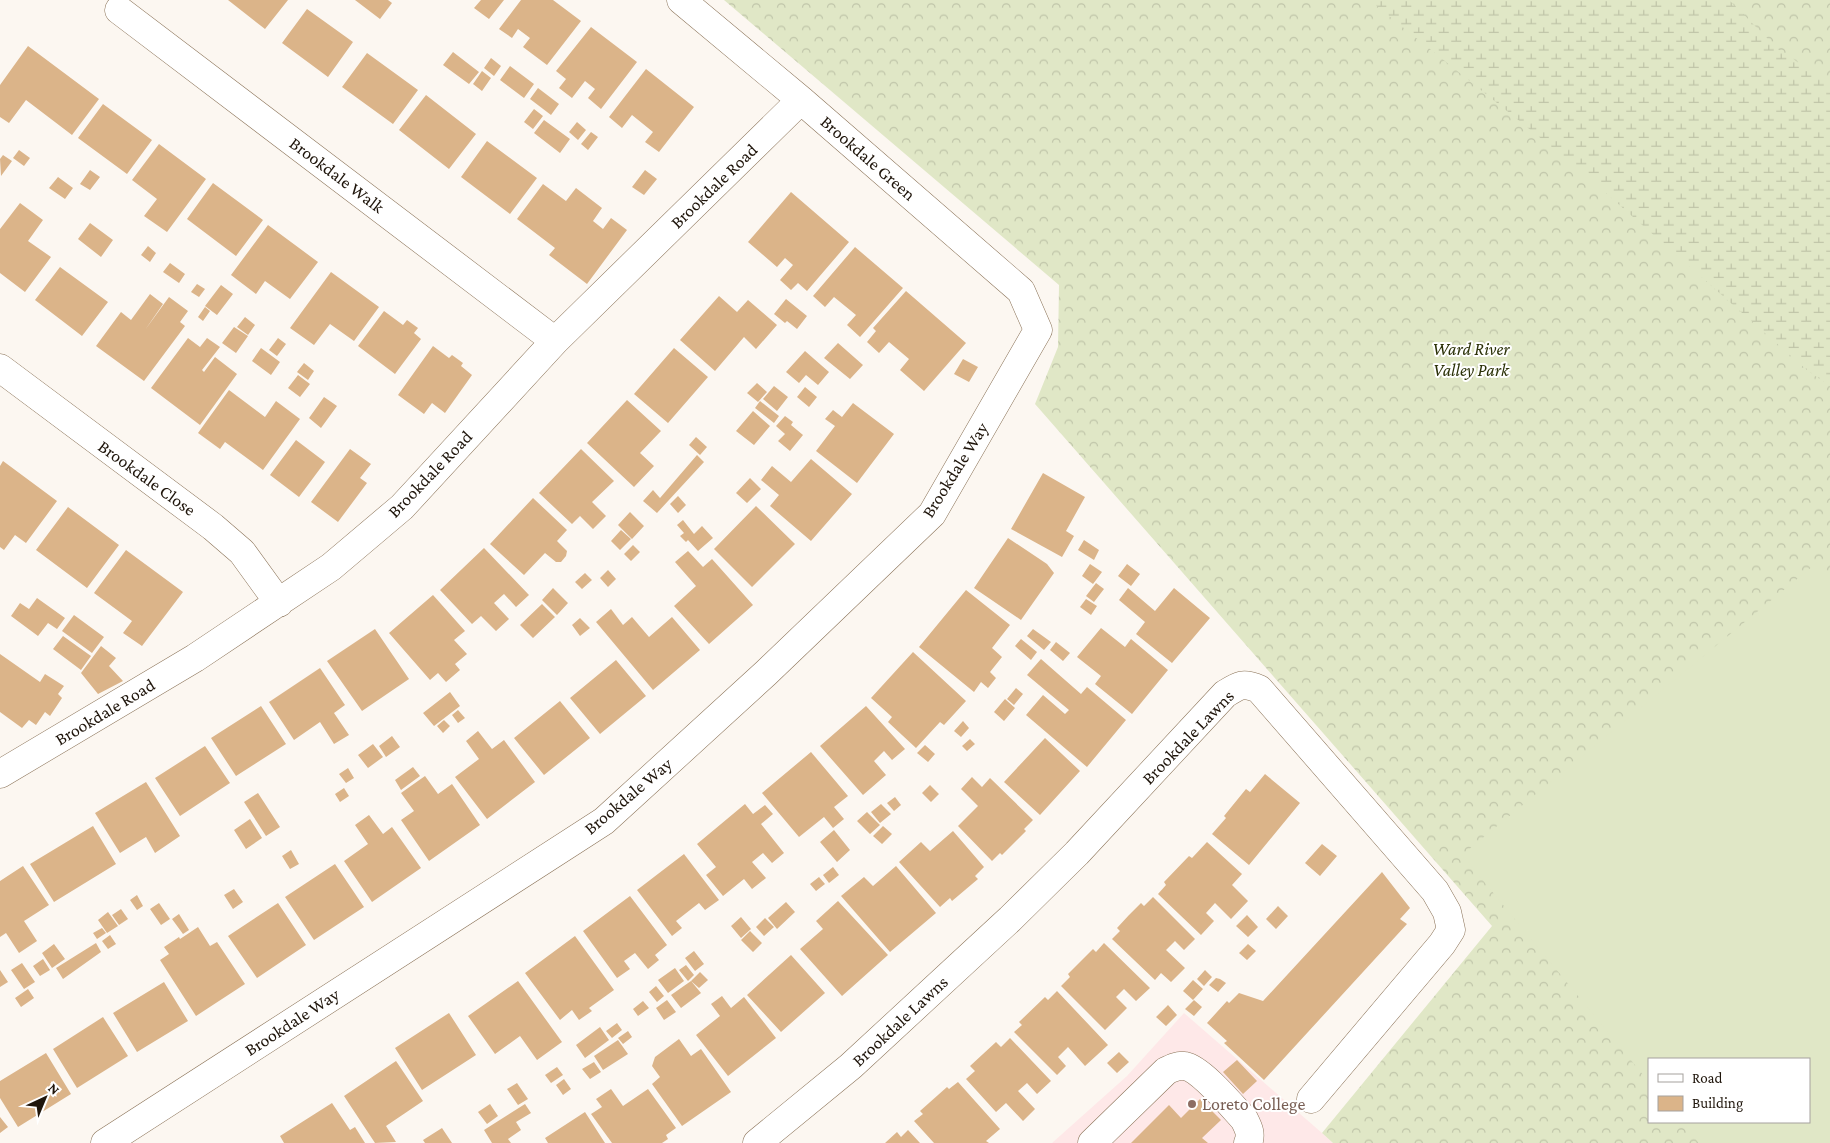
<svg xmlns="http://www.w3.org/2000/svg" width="1830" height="1143" viewBox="0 0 1830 1143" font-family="'Crimson Pro',serif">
  <defs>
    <pattern id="forest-crowns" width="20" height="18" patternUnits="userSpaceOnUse" patternTransform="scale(1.25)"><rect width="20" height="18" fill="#e0e7c6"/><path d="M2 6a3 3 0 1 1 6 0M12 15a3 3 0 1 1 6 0" fill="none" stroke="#c0c5a9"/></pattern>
    <pattern id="wetland-marsh" width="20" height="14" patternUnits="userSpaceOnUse" patternTransform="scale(1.25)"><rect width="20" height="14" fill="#e0e7c6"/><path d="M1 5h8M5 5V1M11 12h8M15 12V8" fill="none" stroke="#c0c5a9"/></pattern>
  </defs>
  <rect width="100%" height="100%" fill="#fcf7f1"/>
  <path fill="#fee8e8" d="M1184,1013L1322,1133L1333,1143H1052L1127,1076Z"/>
  <path fill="url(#forest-crowns)" fill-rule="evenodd" d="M724,0H1830V1143H1333L1322,1133L1492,926L1035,404L1058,347L1059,285ZM1649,1059H1809V1122H1649Z"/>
  <path fill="url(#wetland-marsh)" d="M1369,0H1729L1782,53L1792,58L1830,86V386L1808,371L1574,165Z"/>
  <path fill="#e0e7c6" d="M1819,561L1830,575V1143H1699L1681,1122H1809V1059H1649V1082L1462,855Z"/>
  <path fill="#dbb489" d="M228,0H288L265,29Z
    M355,0H388L392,3L380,19Z
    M481,0H504L489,19L474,8Z
    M521,0H553L581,21L547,65L523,47L530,38L518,29L512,38L499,29Z
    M307,9L353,42L328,77L282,43Z
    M591,27L637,62L601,109L588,98L595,89L585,81L572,98L559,88L566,79L556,71Z
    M28,46L99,99L72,135L26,100L9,123L0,117V85Z
    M453,52L479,72L469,84L443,65Z
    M367,53L418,90L393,124L342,87Z
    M491,58L501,66L494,76L484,68Z
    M510,66L534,84L524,98L500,80Z
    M646,69L694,107L659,152L645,142L653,132L632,115L622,128L609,117Z
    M482,71L491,78L482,91L473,84Z
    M538,88L559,104L551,115L530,99Z
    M426,95L476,134L449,169L399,130Z
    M103,104L152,140L127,174L78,138Z
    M534,109L543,116L533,129L524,122Z
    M544,120L570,139L560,153L534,133Z
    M577,122L586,130L578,140L569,132Z
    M591,132L598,137L588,150L581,144Z
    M487,141L537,178L510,214L461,177Z
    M159,144L206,179L167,232L144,216L157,199L132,180Z
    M19,150L30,158L24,166L13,158Z
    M3,155L12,161L1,176L0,159Z
    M90,170L100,177L90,190L80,184Z
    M645,170L657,179L644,195L632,187Z
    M58,177L73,188L65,199L49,188Z
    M213,183L263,220L236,256L187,219Z
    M543,184L566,201L576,188L602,208L593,221L603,229L611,218L627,230L587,284L549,255L555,248L517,219Z
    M791,192L849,242L807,291L798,283L791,290L780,280L793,265L785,258L777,267L748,242Z
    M20,203L43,220L28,241L51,257L25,292L0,273V229Z
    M90,223L113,240L101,257L78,239Z
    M268,225L318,262L290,299L265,281L256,294L231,275Z
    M148,246L156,253L150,262L141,255Z
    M855,247L903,288L860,337L847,325L856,315L834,297L825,307L813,296Z
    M170,263L185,274L179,283L163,272Z
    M60,267L108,302L82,336L35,300Z
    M331,272L379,307L354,341L330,324L314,345L290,328Z
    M197,284L205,289L199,297L191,292Z
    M221,285L233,294L217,315L205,306Z
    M906,291L966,343L924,391L900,370L909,359L889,342L879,353L867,342L876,331L873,328Z
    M150,294L163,304L145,330L169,297L188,311L180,322L185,326L144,381L96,346L121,312L131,320Z
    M719,296L737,312L748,300L777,325L756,349L744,337L715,371L680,340Z
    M786,299L807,316L797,329L787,321L785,323L774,314Z
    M205,307L210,311L203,321L198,317Z
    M384,311L403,325L407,320L418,328L414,333L421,339L395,374L358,346Z
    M245,317L255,325L248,335L237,327Z
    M234,327L248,336L236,353L222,343Z
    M188,338L200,347L207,338L220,347L202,370L204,372L215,357L237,374L200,425L151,388Z
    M278,338L286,344L277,356L269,350Z
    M838,343L863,365L850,379L824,358Z
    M433,346L449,358L452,355L463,363L461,366L472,375L445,413L432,403L424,414L398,395Z
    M261,348L280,362L271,375L252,361Z
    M674,348L708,377L668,423L634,394Z
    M805,351L829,372L818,385L806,375L799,383L786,372Z
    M963,359L978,367L969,382L954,374Z
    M304,363L314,371L308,380L297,372Z
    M298,375L310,384L300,397L288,388Z
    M757,383L767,392L758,402L747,393Z
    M774,386L788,397L777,411L763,399Z
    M805,387L817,397L809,407L797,397Z
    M229,390L265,417L276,401L300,419L263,470L225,442L220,449L198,433Z
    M324,397L337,406L321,428L309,418Z
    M627,400L661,431L640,453L654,466L634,487L587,443Z
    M760,401L779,416L774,423L755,408Z
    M853,403L894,434L857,483L816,451L835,426L825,419L833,410L842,417Z
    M753,411L770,426L754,445L736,431Z
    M785,416L793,422L791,425L803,435L790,451L778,441L785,434L776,426Z
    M696,437L707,447L700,455L689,445Z
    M296,440L325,462L299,497L270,475Z
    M350,449L371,464L360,478L367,483L338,522L311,502Z
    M581,449L614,481L592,502L606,516L593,529L580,516L572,524L539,493Z
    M697,455L704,462L657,513L643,501L653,490L660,498Z
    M811,459L852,494L811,541L770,506L779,495L761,480L772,466L791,482Z
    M3,461L57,501L26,543L15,535L4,550L0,547V466Z
    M1043,473L1085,497L1066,531L1074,536L1062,557L1011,529Z
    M750,478L761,489L747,503L736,493Z
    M678,496L686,505L678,513L670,504Z
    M533,498L567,530L557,541L567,551L566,556L561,562H556L545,553L524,575L490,544Z
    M756,506L795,544L752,587L714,549Z
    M68,507L119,545L87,588L36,550Z
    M630,512L644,526L632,539L618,525Z
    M683,520L694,534L702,526L713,538L698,551L688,540L686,542L680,536L684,533L677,525Z
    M621,530L631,539L620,550L611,541Z
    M1008,538L1047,564L1054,573L1021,620L974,588Z
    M1084,540L1099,550L1094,560L1078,550Z
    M633,545L640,552L631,561L624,554Z
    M484,548L529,595L516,607L504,594L494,603L509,619L496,631L481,616L472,624L440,590Z
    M126,550L183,592L142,646L123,633L132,621L94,593Z
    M688,551L703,567L712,559L753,605L709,644L674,606L696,586L675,562Z
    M1090,564L1102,572L1093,584L1082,576Z
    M1127,564L1140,574L1131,586L1118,576Z
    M608,570L616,579L608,587L600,578Z
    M585,573L592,580L582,589L575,582Z
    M1096,583L1104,589L1094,602L1086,596Z
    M553,588L568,603L557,615L542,600Z
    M1128,588L1155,611L1174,588L1210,618L1172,663L1136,634L1145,622L1119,600Z
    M966,590L1010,625L992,648L1002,657L990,672L996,678L988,688L981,682L974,692L919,647Z
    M433,595L465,631L454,640L467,654L455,664L460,670L446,682L438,673L430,680L389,633Z
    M37,598L65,618L57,629L48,623L38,636L11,616L20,603L29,609Z
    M1086,599L1097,606L1091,615L1080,607Z
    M542,604L555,617L533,638L520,625Z
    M611,609L623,625L632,617L649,637L672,617L700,650L653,690L596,622Z
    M74,615L104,637L92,653L62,631Z
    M580,618L590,628L580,636L572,625Z
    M1101,628L1125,647L1131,639L1168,670L1132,714L1095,684L1101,676L1077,657Z
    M375,629L409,679L362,711L327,661Z
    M1033,629L1051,642L1044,650L1027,636Z
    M63,636L91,656L81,670L53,649Z
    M1021,639L1037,652L1031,660L1015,646Z
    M1056,642L1070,653L1063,661L1050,650Z
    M101,646L116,658L109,666L123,681L98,694L81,673Z
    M913,652L966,701L944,725L940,722L916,748L888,722L892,717L871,698Z
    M0,654L40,682L45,674L64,686L58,694L62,698L50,716L45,712L36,725L29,720L22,728L0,712Z
    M1041,659L1081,694L1087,687L1126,720L1087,767L1026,715L1043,695L1065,714L1069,710L1027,675Z
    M616,660L646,696L600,734L570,698Z
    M320,668L345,705L334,713L349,735L334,744L320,722L294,740L269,702Z
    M1016,688L1023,694L1014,705L1007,699Z
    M450,692L460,706L434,726L423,713Z
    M1005,699L1015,708L1004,721L994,712Z
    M560,701L590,738L544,775L514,738Z
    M261,706L286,744L236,776L211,738Z
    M866,706L905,749L892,760L884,751L874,761L886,775L863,795L820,746Z
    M458,710L465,718L458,723L452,715Z
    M444,720L450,726L443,733L437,726Z
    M963,721L969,728L961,737L954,731Z
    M478,731L492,749L504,740L535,782L487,819L455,777L479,759L466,741Z
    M392,736L400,747L386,757L379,746Z
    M1045,738L1080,771L1040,815L1004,782Z
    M970,739L975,744L967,751L962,746Z
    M373,744L383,757L368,768L358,755Z
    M925,745L935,754L928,762L917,753Z
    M205,746L230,783L180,816L155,778Z
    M811,752L848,796L834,807L844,819L833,828L824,817L799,837L762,793Z
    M413,767L420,776L401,790L395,780Z
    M348,768L354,778L346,783L339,774Z
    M1265,774L1300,803L1249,865L1212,834L1226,818L1224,816L1246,789L1250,792Z
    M425,776L438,794L452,784L480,825L429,861L401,820L414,811L401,793Z
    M972,777L982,787L990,778L1033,820L1024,829L1026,831L1002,855L1000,853L992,861L958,826L978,806L961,789Z
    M146,782L180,836L155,853L146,837L120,853L95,813Z
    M930,785L939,794L931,802L922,793Z
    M344,788L349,796L340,802L335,794Z
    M258,793L280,827L266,836L244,802Z
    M895,797L901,805L894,811L887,803Z
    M745,804L753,814L765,805L773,814L761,824L784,853L772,863L763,853L752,862L766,878L752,889L744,879L723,896L706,875L716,867L697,844Z
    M881,804L891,814L880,823L871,812Z
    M867,812L880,825L870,834L857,821Z
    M369,815L383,834L392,827L421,868L372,902L344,861L368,844L355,825Z
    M250,819L262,838L246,849L234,830Z
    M93,826L116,864L54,902L30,864Z
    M883,826L892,834L882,844L873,836Z
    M834,830L850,850L837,862L820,842Z
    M953,831L984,867L975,876L978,879L952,901L950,898L940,907L899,862L921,842L930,851Z
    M1207,842L1242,874L1232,885L1248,901L1231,919L1215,903L1206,913L1214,921L1201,935L1158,894L1166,885L1164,882L1189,856L1192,858Z
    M1322,844L1337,856L1320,876L1305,863Z
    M291,850L299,864L290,869L282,856Z
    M684,854L719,900L705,910L699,903L676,921L682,928L672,936L637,890Z
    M335,864L364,907L314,940L285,897Z
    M23,866L49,905L24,921L37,941L19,953L6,933L0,937V881Z
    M896,866L936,913L890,952L841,896L864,877L873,886Z
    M833,867L839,875L829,883L823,875Z
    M1382,872L1410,908L1400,919L1407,924L1264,1080L1224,1043L1227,1041L1207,1023L1227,1001L1229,1003L1239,993L1263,1001Z
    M819,877L825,884L816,891L810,884Z
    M234,889L243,902L233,909L224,895Z
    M137,895L143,906L137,910L130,900Z
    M630,896L667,945L655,955L659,960L648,969L635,953L624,961L630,969L617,978L583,931Z
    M1153,897L1195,939L1184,950L1175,941L1166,950L1185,968L1171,982L1161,973L1155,980L1112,939L1120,931L1117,928L1129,915L1141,903L1144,906Z
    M838,901L888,955L842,996L800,949L823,929L816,921Z
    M786,902L795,912L777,929L768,918Z
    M159,903L170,919L161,925L150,909Z
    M278,903L306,945L257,978L228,936Z
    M1278,906L1288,916L1276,929L1266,919Z
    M121,909L128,919L119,925L112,915Z
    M108,912L118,926L107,933L98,920Z
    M179,914L189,930L183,934L172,919Z
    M1247,915L1258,927L1248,937L1236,926Z
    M741,917L751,929L741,938L731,926Z
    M765,918L774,927L764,936L756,927Z
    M198,927L210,946L217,942L245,984L196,1016L160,960L169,954L164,947L179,937L180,939Z
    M102,928L106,933L97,939L93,933Z
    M750,931L762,943L753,952L741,940Z
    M110,935L116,944L108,949L102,941Z
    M575,936L614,990L589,1008L592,1011L579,1020L572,1010L560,1020L525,973Z
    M96,943L101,952L63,979L56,968Z
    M1104,943L1150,988L1136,1001L1124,989L1116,997L1127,1008L1105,1030L1061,986L1070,977L1068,974L1093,949L1096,952Z
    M54,944L65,959L52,968L42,953Z
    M1248,944L1256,951L1247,960L1239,953Z
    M694,951L704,964L695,971L685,958Z
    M791,955L825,993L781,1032L747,995Z
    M43,959L50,970L40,976L33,966Z
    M22,963L35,982L24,989L11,970Z
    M686,965L694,975L690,979L688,977L690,979L688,981L679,970Z
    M675,968L684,981L668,993L658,980Z
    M0,970L8,982L0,987Z
    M1205,970L1212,977L1204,986L1197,979Z
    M700,972L708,980L699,988L691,981Z
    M1216,978L1220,979L1226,983L1218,992L1209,985Z
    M1193,980L1203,989L1193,1000L1183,991Z
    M518,981L562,1042L537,1060L520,1036L495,1054L468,1016Z
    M691,981L701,993L681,1008L671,995Z
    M164,982L188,1021L137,1052L113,1013Z
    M656,986L664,996L657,1002L649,992Z
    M28,989L34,998L21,1007L15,998Z
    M1057,991L1108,1045L1085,1066L1068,1047L1058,1057L1066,1066L1057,1075L1014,1032L1022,1025L1019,1022L1045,997L1048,1000Z
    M722,996L731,1008L744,997L776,1038L728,1076L696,1035L720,1016L711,1004Z
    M667,1000L676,1012L664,1020L656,1008Z
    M1194,1000L1202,1007L1194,1016L1185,1009Z
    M643,1001L649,1008L638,1016L633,1009Z
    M1168,1005L1177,1015L1166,1026L1156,1017Z
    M449,1013L476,1055L422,1090L395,1048Z
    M103,1017L128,1056L77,1088L53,1049Z
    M617,1023L622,1030L612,1038L606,1031Z
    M600,1027L609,1040L585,1058L576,1045Z
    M628,1031L632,1037L623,1044L618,1038Z
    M1010,1038L1051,1081L1037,1094L1027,1083L1018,1091L1035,1109L1023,1121L1006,1103L996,1112L966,1079L975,1071L970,1066L996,1042L1001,1047Z
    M679,1039L691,1056L701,1049L731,1092L682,1126L652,1084L660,1077L652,1066L655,1057Z
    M618,1040L628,1054L603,1070L594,1056Z
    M1119,1052L1129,1062L1117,1073L1107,1063Z
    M46,1053L71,1094L18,1127L0,1098V1081Z
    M1237,1060L1257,1081L1243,1094L1223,1072Z
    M396,1061L423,1101L386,1126L396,1142L375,1143L344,1096Z
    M594,1062L601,1072L590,1079L582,1069Z
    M557,1067L563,1075L551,1083L545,1075Z
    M564,1079L571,1089L563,1095L556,1085Z
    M958,1082L1000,1129L986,1141L989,1143H934L914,1121L923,1114L920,1111L947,1087L949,1089Z
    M517,1083L528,1099L518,1105L507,1089Z
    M611,1089L623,1106L648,1089L676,1128L666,1135L668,1139L662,1143H612L591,1114L602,1107L596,1099Z
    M1200,1099L1221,1120L1202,1138L1208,1143H1131L1169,1105L1181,1118Z
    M332,1103L350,1130L355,1127L365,1143H284L280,1136Z
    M490,1104L498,1116L487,1124L478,1112Z
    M525,1104L531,1113L516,1122L521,1130L508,1139L511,1143H492L484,1130Z
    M585,1112L605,1143H548L545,1138Z
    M0,1117L8,1127L0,1133Z
    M442,1128L452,1143H425L423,1140Z
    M908,1130L920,1143H885L897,1132L901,1137Z"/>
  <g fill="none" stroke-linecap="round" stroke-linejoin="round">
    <defs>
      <path id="minor" d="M119,10L555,341
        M0,368L213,527L242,552L279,603
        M0,774L195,658L331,567L402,507L555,341L801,100
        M105,1143L604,821L766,673L932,514L1038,330L1021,291L801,100L681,0
        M757,1143L851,1066L1010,919L1077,853L1225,694C1239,685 1243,682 1259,689L1435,891L1447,912L1451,930L1442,944L1311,1099
        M1092,1143L1166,1071C1172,1068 1178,1065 1185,1066C1201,1069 1232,1106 1244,1119C1248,1127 1252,1134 1248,1143"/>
    </defs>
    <use href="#minor" stroke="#8a7257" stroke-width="29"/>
    <use href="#minor" stroke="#fff" stroke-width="28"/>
  </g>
  <circle fill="#8d6e63" stroke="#fff" stroke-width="2" cx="1192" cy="1104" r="5"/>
  <g text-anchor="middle" stroke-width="4" stroke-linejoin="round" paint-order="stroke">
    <g font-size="18" fill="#1f150b" stroke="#fff">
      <text transform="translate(868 158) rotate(41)" y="6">Brookdale Green</text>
      <text transform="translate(337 175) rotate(37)" y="6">Brookdale Walk</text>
      <text transform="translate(714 186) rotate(-44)" y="6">Brookdale Road</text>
      <text transform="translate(955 470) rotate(-58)" y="6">Brookdale Way</text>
      <text transform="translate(430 474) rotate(-46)" y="6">Brookdale Road</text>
      <text transform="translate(147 478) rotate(36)" y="6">Brookdale Close</text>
      <text transform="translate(105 712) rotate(-31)" y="6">Brookdale Road</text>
      <text transform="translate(1188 737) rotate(-46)" y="6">Brookdale Lawns</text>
      <text transform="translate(628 796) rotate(-40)" y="6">Brookdale Way</text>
      <text transform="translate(900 1021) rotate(-43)" y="6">Brookdale Lawns</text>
      <text transform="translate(292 1022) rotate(-33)" y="6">Brookdale Way</text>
    </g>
    <g font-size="18" font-style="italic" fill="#2b3107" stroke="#fff">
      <text x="1471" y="355">Ward River<tspan x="1471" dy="21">Valley Park</tspan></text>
    </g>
    <g font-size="18" fill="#785e54" stroke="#fff" text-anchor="start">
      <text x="1202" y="1110">Loreto College</text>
    </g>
  </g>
  <rect x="1648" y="1058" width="162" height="65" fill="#ffffff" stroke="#a5a19d"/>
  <rect x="1658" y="1074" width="25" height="8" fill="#ffffff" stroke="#a5a19d"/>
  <text x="1692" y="1083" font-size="15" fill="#1f150b">Road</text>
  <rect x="1658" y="1096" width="25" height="15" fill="#dbb489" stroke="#a5a19d"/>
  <text x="1692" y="1108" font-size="15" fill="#1f150b">Building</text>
  <g transform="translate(45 1098) rotate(44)" stroke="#ffffff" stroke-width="4" paint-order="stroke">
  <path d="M0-4L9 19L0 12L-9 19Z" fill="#1f150b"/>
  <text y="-8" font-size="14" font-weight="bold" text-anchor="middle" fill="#1f150b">N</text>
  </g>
</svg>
